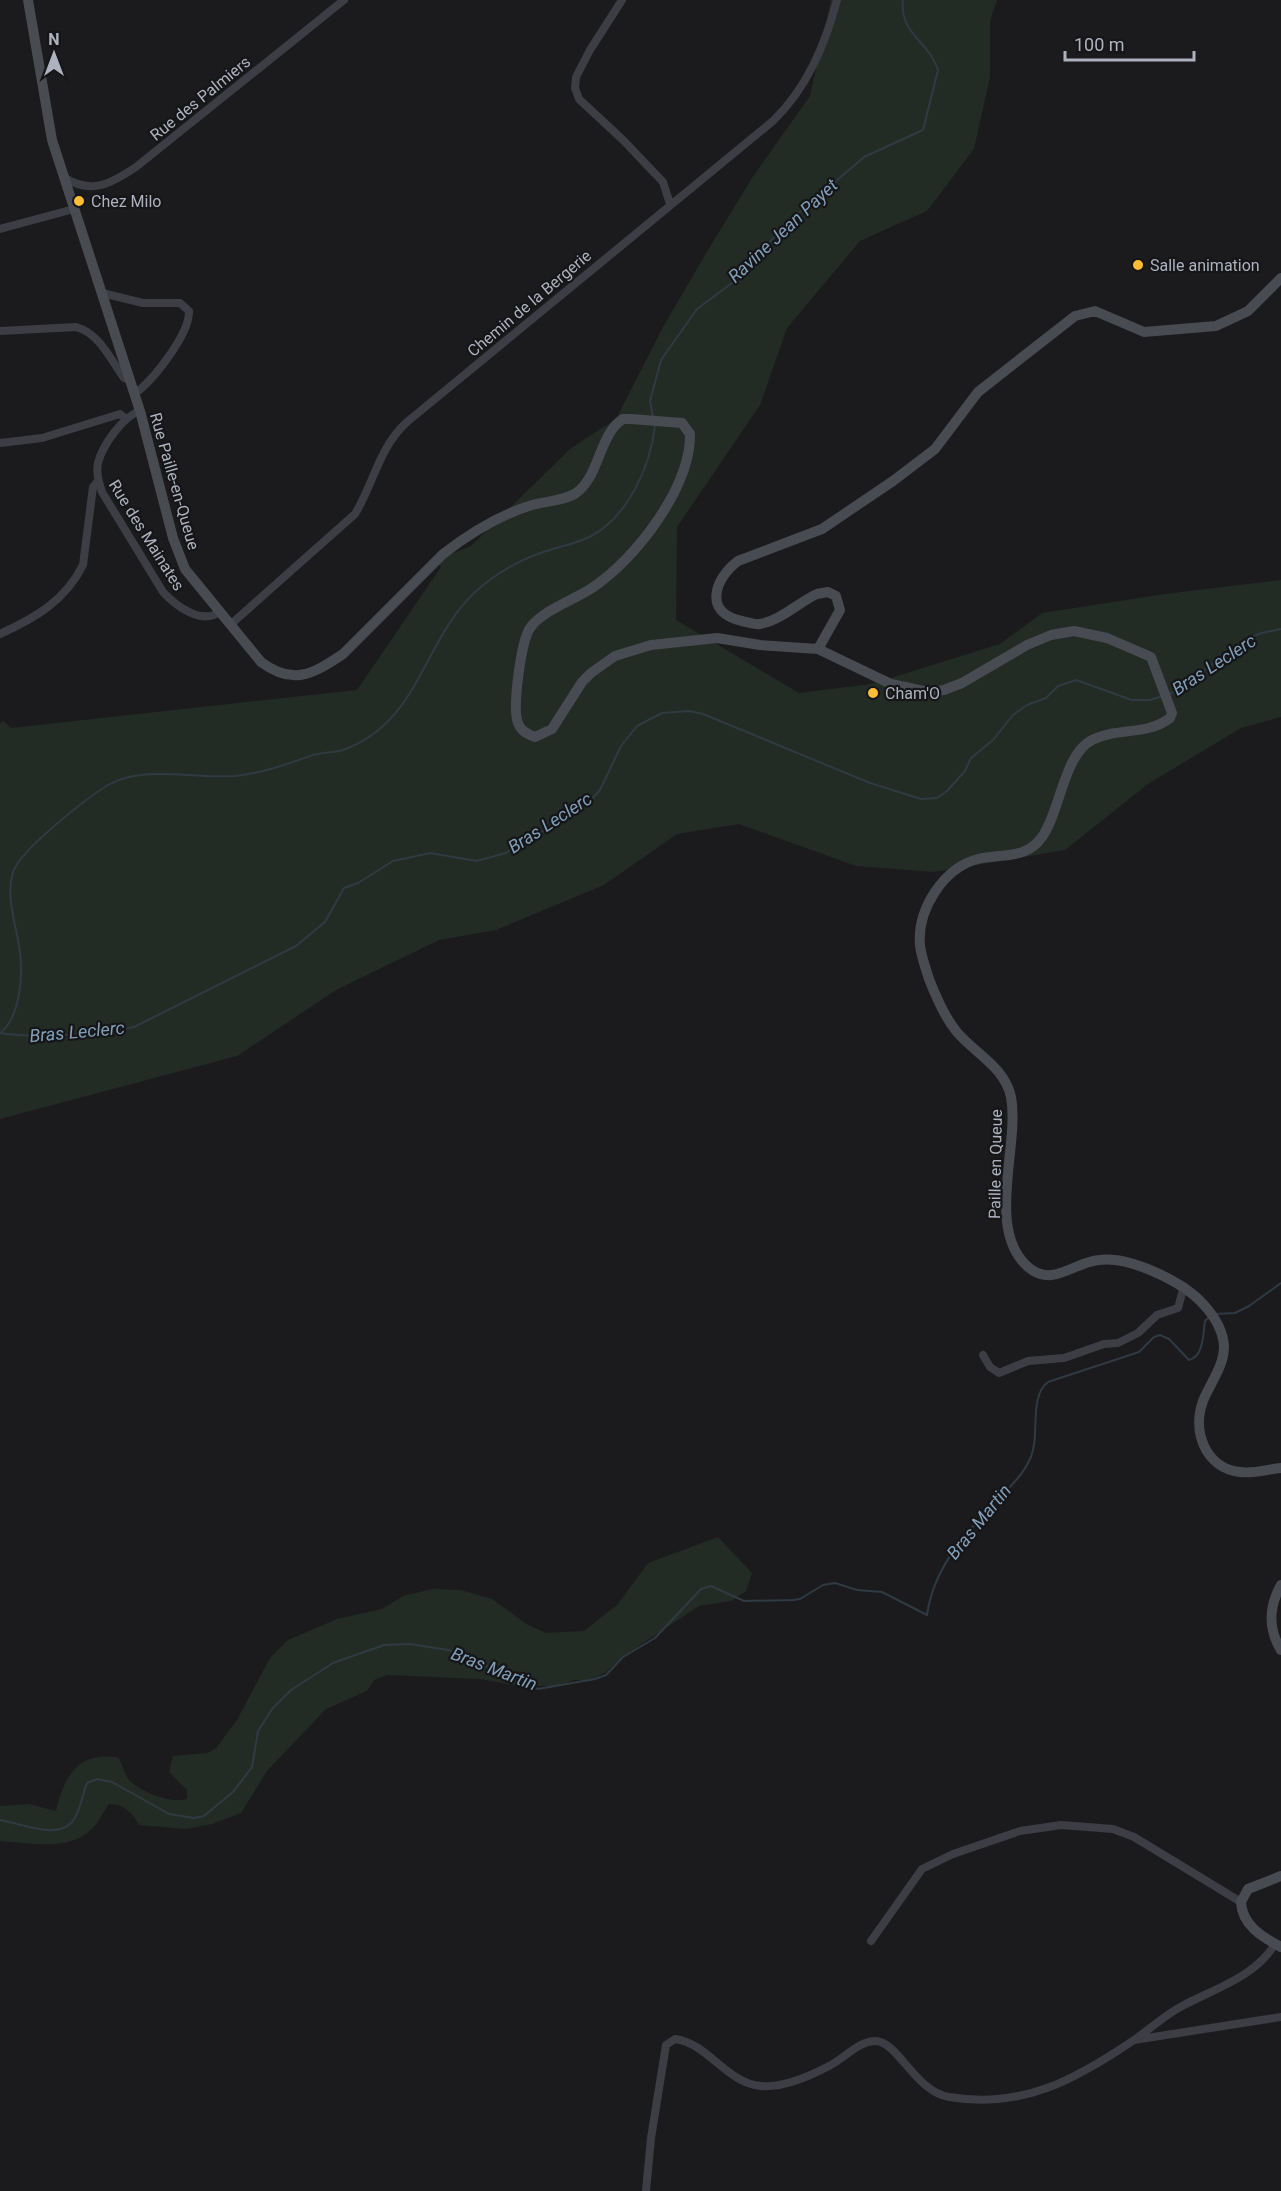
<svg xmlns="http://www.w3.org/2000/svg" width="1281" height="2191" viewBox="0 0 1281 2191" font-family="Roboto,sans-serif">
  <rect width="100%" height="100%" fill="#1b1b1d"/>
  <path fill="#222c24" d="M831,0H997L990,21V77L974,149L927,211L860,241L787,328L760,405L677,527L676,620L799,693L871,684L1000,644L1042,613L1165,594L1281,580V717L1241,728L1148,784L1065,850L934,872L856,866L739,824L677,834L604,885L496,930L439,940L336,990L237,1056L0,1119V724L3,721L11,728L357,690L441,567L436,560L471,546L570,449L616,419L663,327L705,255L752,178L810,96Z
    M718,1537L752,1573L746,1591L731,1601L699,1606L622,1657L606,1672L590,1680H574L558,1686H519L480,1679L387,1675L374,1680L367,1691L326,1709L267,1771L241,1813L212,1824L186,1829L139,1825C132,1812 124,1804 109,1804C103,1812 99,1821 93,1828C70,1852 31,1843 0,1841V1806L29,1804L56,1811C64,1776 79,1750 119,1758C122,1764 125,1775 129,1780C141,1792 171,1804 187,1799V1790L169,1772L173,1756L208,1753L216,1748L237,1720L270,1658L288,1640L337,1619L382,1609L403,1596L432,1589L461,1590L492,1599L528,1625L546,1633L584,1631L618,1604L648,1563Z"/>
  <g fill="none" stroke-linecap="round" stroke-linejoin="round">
    <path stroke="#2f3a43" stroke-width="2" d="M653,417L650,401L661,360L697,309L736,280L785,225L864,157L923,130L938,70C929,41 899,34 903,0
      M1168,695C1199,679 1223,651 1254,636C1262,632 1272,631 1281,629
      M0,1033C20,1018 23,976 20,952C17,926 5,899 13,872C20,850 89,796 110,784C142,765 198,779 235,776C263,773 287,764 313,755C323,752 333,753 343,750C419,723 422,643 474,593C495,573 524,557 553,549C566,545 578,543 591,536C628,517 651,465 655,425
      M0,1033C36,1039 98,1034 134,1027L296,946L325,922L344,888L358,883L393,861L412,857L430,853L477,861L506,853L522,841L554,826L567,812L589,802L600,790L621,746L637,726L662,713L689,711L703,714L870,783L921,799L937,798L947,791L965,771L971,758L993,740L1013,715L1027,705L1046,698L1058,686L1076,680L1132,700H1150L1163,696
      M1215,1314L1235,1313L1249,1306L1281,1283
      M0,1820C20,1823 56,1840 72,1822C81,1811 82,1795 87,1783L97,1779L112,1782L169,1814L194,1818L204,1816L233,1792L252,1767L258,1731L272,1709L291,1690L333,1663L384,1645L410,1644L448,1650L471,1658L518,1682L538,1689L595,1679L606,1675L623,1657L655,1638L701,1589L711,1586L744,1601L793,1600L800,1599L823,1585L835,1583L857,1590L882,1592L927,1615C934,1566 966,1533 998,1499C1010,1487 1023,1475 1030,1459C1041,1436 1028,1397 1048,1382L1139,1352L1154,1337L1160,1335L1169,1339L1189,1360C1204,1356 1203,1334 1205,1321L1208,1318"/>
    <path stroke="#3d3e45" stroke-width="8" d="M622,0L590,50L576,77L575,88L579,99L624,141L663,182L670,204
      M65,178C92,195 112,183 136,167L344,0
      M0,229L74,209
      M102,293L143,303H180L189,311C190,334 152,382 134,394
      M0,331L76,327C99,333 111,360 124,378L129,379
      M140,411C123,416 102,446 98,463C96,474 99,482 102,492L163,592C176,606 201,625 220,612
      M0,443L42,438L120,414L126,419
      M230,625L355,514C374,483 379,447 407,422L773,121C807,88 825,45 837,0
      M0,634C35,618 65,601 83,565L93,487L98,481
      M983,1355L990,1367L999,1373L1028,1361L1064,1358L1104,1344L1118,1343L1138,1333L1157,1315L1178,1308L1184,1286
      M871,1941L922,1869L953,1854L1020,1831L1061,1825L1113,1829L1134,1837L1241,1902
      M1134,2040L1281,2017
      M646,2191L651,2138L666,2045L675,2039C708,2043 726,2083 761,2086C782,2088 810,2076 829,2066C845,2058 858,2041 876,2041C898,2042 916,2092 949,2097C1023,2109 1075,2080 1134,2040C1150,2029 1165,2015 1182,2006C1214,1989 1255,1977 1275,1944"/>
    <path stroke="#494b53" stroke-width="10" d="M28,0L52,140L140,411L173,538L185,569L261,662C293,686 313,674 343,654L443,554C469,534 499,515 532,505C546,501 564,501 576,493C600,476 599,434 623,419H631L682,423L690,434C691,487 635,560 592,588C574,600 543,610 530,628C521,642 512,708 518,723C521,731 527,734 535,737L552,729L582,682L591,673L615,656L651,645L717,638L760,645L818,649L891,684L928,692L944,690L962,683L1027,645L1051,635L1074,631L1107,638L1151,657L1172,713L1170,718C1147,736 1117,727 1092,740C1064,754 1060,812 1042,837C1026,860 1002,853 978,859C943,868 917,910 920,945C921,956 926,969 929,979C936,997 944,1016 956,1031C974,1053 1005,1067 1011,1097C1020,1146 985,1229 1028,1267C1052,1288 1074,1262 1099,1260C1130,1256 1184,1282 1204,1305C1214,1316 1223,1331 1224,1346C1224,1367 1210,1383 1203,1401C1192,1431 1205,1468 1240,1472C1254,1474 1268,1469 1281,1468
      M818,649L840,610L836,596L828,592L817,594C799,602 780,621 760,624C755,625 747,622 742,621C703,613 714,579 738,561L822,529L893,481L935,449L978,392L1075,316L1095,311L1144,332L1216,326L1248,311L1281,278
      M1281,1585C1269,1606 1268,1629 1281,1650
      M1281,1876L1248,1889L1241,1902C1242,1925 1262,1937 1281,1947"/>
  </g>
  <g fill="#febd32" stroke="#161619" stroke-width="2">
    <circle cx="79" cy="201" r="6"/>
    <circle cx="1138" cy="265" r="6"/>
    <circle cx="873" cy="693" r="6"/>
  </g>
  <g text-anchor="middle" stroke-width="4.5" stroke-linejoin="round" paint-order="stroke">
    <g font-size="16" fill="#adb2be" stroke="#161619">
      <text transform="translate(200 98) rotate(-39)" y="6">Rue des Palmiers</text>
      <text transform="translate(529 303) rotate(-40)" y="6">Chemin de la Bergerie</text>
      <text transform="translate(175 481) rotate(74)" y="6">Rue Paille-en-Queue</text>
      <text transform="translate(147 535) rotate(58)" y="6">Rue des Mainates</text>
      <text transform="translate(995 1164) rotate(-89)" y="6">Paille en Queue</text>
    </g>
    <g font-size="16" fill="#adb2be" stroke="#161619" text-anchor="start">
      <text x="91" y="207">Chez Milo</text>
      <text x="1150" y="271">Salle animation</text>
      <text x="885" y="699">Cham'O</text>
    </g>
    <g font-size="18" font-style="italic" fill="#829fba" stroke="#161619">
      <text transform="translate(783 231) rotate(-43)" y="6">Ravine Jean Payet</text>
      <text transform="translate(1214 665) rotate(-33)" y="6">Bras Leclerc</text>
      <text transform="translate(550 823) rotate(-33)" y="6">Bras Leclerc</text>
      <text transform="translate(77 1032) rotate(-5)" y="6">Bras Leclerc</text>
      <text transform="translate(979 1522) rotate(-51)" y="6">Bras Martin</text>
      <text transform="translate(494 1669) rotate(21)" y="6">Bras Martin</text>
    </g>
  </g>
  <g transform="translate(54 54)" stroke="#161619" stroke-width="4.5" paint-order="stroke">
  <path d="M0-4.5L10 22L0 15L-10 22Z" fill="#adb2be"/>
  <text y="-9" font-size="16" font-weight="bold" text-anchor="middle" fill="#adb2be">N</text>
  </g>
  <path d="M1065 51v9h129v-9" fill="none" stroke="#adb2be" stroke-width="3"/>
  <text x="1074" y="51" font-size="18" fill="#adb2be" stroke="#161619" stroke-width="4.5" paint-order="stroke">100 m</text>
</svg>
